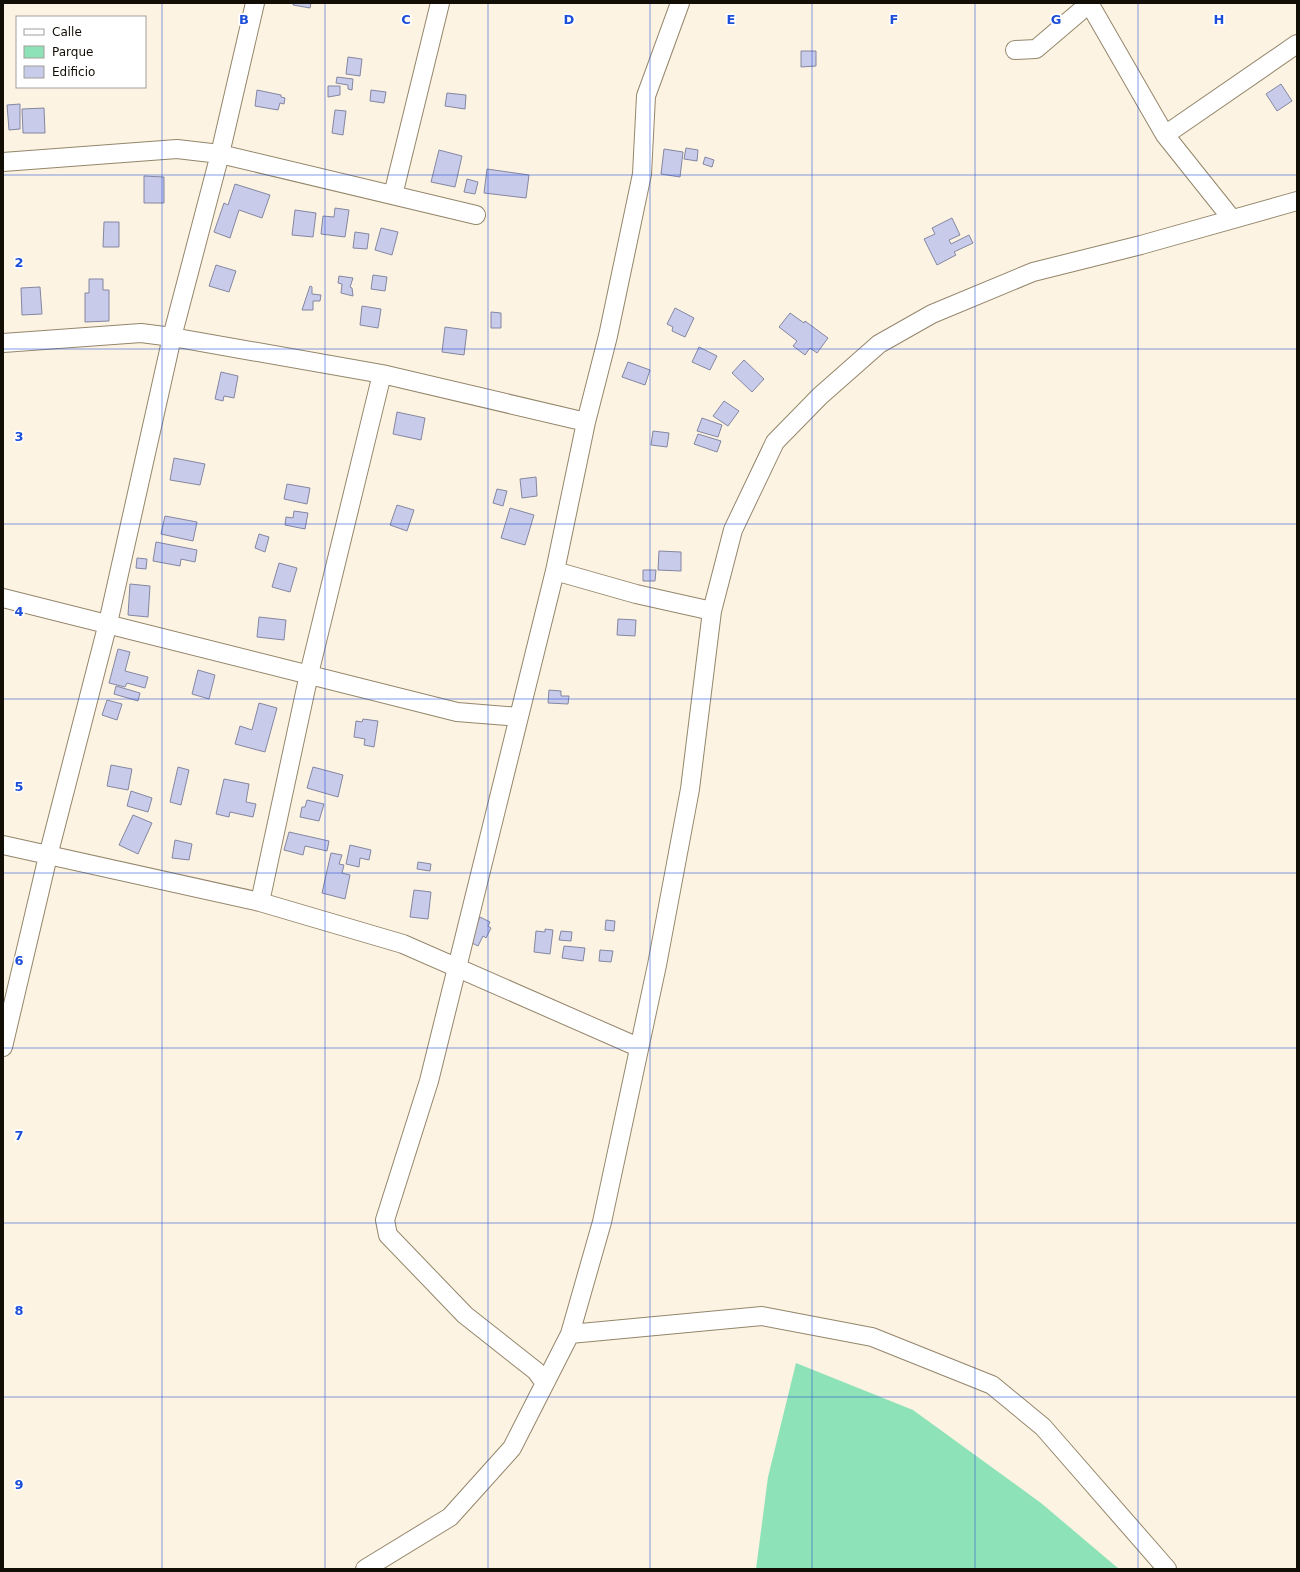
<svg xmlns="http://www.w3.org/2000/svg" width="1300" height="1572" viewBox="0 0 1300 1572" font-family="'DejaVu Sans',sans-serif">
  <rect width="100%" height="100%" fill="#fdf3e2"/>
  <path fill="#8ee2b7" d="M796,1363L913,1410L1041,1503L1119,1569H756L768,1477Z"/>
  <path fill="#c8cbe9" stroke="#8487a2" d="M294,3H311L310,8L293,5Z
    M801,51H816V66L801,67Z
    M348,57L362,59L360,76L346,74Z
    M337,77L353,79L352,90L348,89V85L336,83Z
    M1281,84L1292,101L1277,111L1266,94Z
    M328,86H340V95L328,97Z
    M257,90L281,95V97L285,98L284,104L280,103L278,110L255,106Z
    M371,90L386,92L384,103L370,101Z
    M447,93L466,95L465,109L445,106Z
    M20,104V129L9,130L7,105Z
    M44,108L45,133H23L22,109Z
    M335,110L346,111L343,135L332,133Z
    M686,148L698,150L697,161L684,159Z
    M664,149L683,152L680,177L661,174Z
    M439,150L462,156L455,187L431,182Z
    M705,157L714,160L712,167L703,164Z
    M487,169L529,175L526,198L484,193Z
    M144,176L164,177V203H144Z
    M467,179L478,182L475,194L464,192Z
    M235,184L270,195L262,218L239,210L230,238L214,232L224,203L228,205Z
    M335,208L349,210L345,237L321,234L323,216L334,217Z
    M295,210L316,213L313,237L292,235Z
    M952,218L960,235L949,240L951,244L969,235L973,243L954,252L956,255L937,265L924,239L935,234L932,228Z
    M104,222H119V247H103Z
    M381,228L398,232L392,255L375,250Z
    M355,232L369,234L367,249L353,248Z
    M216,265L236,271L229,292L209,286Z
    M373,275L387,277L385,291L371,289Z
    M339,276L353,278L350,287L352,288L353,296L341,293L342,284L338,283Z
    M89,279H103V290H109V321L85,322V293H89Z
    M310,286L312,287V294L321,295L320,301H313V310H302Z
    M40,287L42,314L22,315L21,288Z
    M362,306L381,309L378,328L360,325Z
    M675,308L694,318L685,337L672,331L673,327L667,324Z
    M491,312L501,313V328H491Z
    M790,313L804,323L805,321L828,338L817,353L810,348L805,355L793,346L797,341L779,327Z
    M445,327L467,330L464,355L442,352Z
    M699,347L717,356L710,370L692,362Z
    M744,360L764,379L752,392L732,373Z
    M628,362L650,370L645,385L622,377Z
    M221,372L238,376L234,398L224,396L223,401L215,399Z
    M724,401L739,411L728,426L713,416Z
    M397,412L425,418L421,440L393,434Z
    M702,418L722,425L718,437L697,431Z
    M653,431L669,433L667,447L651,445Z
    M698,434L721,441L717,452L694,444Z
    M174,458L205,464L200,485L170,480Z
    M536,477L537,496L522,498L520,479Z
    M287,484L310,488L307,504L284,499Z
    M497,489L507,491L503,506L493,503Z
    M397,505L414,510L407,531L390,525Z
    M510,508L534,515L525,545L501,538Z
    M294,511L308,513L305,529L285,525L286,517L293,518Z
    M165,516L197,522L193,541L161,534Z
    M259,534L269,537L265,552L255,548Z
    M156,542L197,550L195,562L181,559L180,566L153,561Z
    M659,551L681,552V571L658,570Z
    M137,558L147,559L146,569L136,568Z
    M279,563L297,568L290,592L272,587Z
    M643,570H656L655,581H643Z
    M130,584L150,586L148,617L128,615Z
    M259,617L286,620L284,640L257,637Z
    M618,619L636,620L635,636L617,635Z
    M118,649L130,652L125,671L148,677L145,688L127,683L125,687L109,683Z
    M198,670L215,675L209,699L192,694Z
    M116,686L140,693L138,701L114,694Z
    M549,690L561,691V696H569L568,704L548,703Z
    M107,700L122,704L117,720L102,715Z
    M259,703L277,708L265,752L235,744L240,726L252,730Z
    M363,719L378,721L374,747L364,745L365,739L354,737L356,721L362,722Z
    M111,765L132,769L128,790L107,786Z
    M178,767L189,770L181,805L170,802Z
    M313,767L343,775L338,797L307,788Z
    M224,779L249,784L246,802L256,804L253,817L230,812L229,817L216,814Z
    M131,791L152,798L148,812L127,806Z
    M307,800L324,804L319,821L300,817L302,807H305Z
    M133,815L152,823L138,854L119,845Z
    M289,832L329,841L327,851L305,846L303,855L284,850Z
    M175,840L192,844L189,860L172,858Z
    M350,845L371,850L369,860L360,858L359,867L346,864Z
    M331,853L342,855L339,864L344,865L342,873L350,875L345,899L322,893Z
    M418,862L431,864L430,871L417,869Z
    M414,890L431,892L428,919L410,917Z
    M480,917L490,922L488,926L491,928L486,938L483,936L478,946L468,941Z
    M606,920L615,921L614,931L605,930Z
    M545,929L553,930L550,954L534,952L536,931L545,932Z
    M561,931L572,932L571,941L559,940Z
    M564,946L585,948L583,961L562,958Z
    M600,950L613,951L611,962L599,961Z"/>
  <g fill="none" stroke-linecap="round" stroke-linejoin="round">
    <defs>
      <path id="minor" d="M1089,3L1165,135L1232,219
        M1015,50L1036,49L1090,3
        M1165,135L1297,44
        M3,162L177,149L220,154L476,215
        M393,195L440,3
        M3,343L141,333L172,337L382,374L586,422
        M555,571L636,594L712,611
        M3,598L457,712L519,717
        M3,845L260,902L403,944L638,1047
        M260,902L309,674L382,374
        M3,1047L48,856L108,623L172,337L220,154L255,3
        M570,1334L762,1316L872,1337L992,1385L1043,1427L1167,1569
        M544,1382L536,1371L465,1315L388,1235L385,1220L429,1081L555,571L586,422L608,336L642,174L646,96L680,3
        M365,1569L450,1517L512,1448L570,1334L602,1222L657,965L690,789L712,611L733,530L775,442L820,396L879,344L932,314L1033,272L1141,245L1297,201"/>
    </defs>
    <use href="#minor" stroke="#94866b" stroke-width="20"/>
    <use href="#minor" stroke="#fff" stroke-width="18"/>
  </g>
  <path fill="none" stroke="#1d4ed8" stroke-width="1" stroke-opacity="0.55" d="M162,3V1569M325,3V1569M488,3V1569M650,3V1569M812,3V1569M975,3V1569M1138,3V1569M3,175H1297M3,349H1297M3,524H1297M3,699H1297M3,873H1297M3,1048H1297M3,1223H1297M3,1397H1297"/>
  <g font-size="13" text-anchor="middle" font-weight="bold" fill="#1d4ed8" stroke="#fff" stroke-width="3.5" stroke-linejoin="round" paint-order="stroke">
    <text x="244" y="24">B</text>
    <text x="406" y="24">C</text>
    <text x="569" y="24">D</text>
    <text x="731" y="24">E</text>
    <text x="894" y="24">F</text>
    <text x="1056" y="24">G</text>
    <text x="1219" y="24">H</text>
    <text x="19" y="267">2</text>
    <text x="19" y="441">3</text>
    <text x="19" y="616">4</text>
    <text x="19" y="791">5</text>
    <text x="19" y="965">6</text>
    <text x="19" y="1140">7</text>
    <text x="19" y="1315">8</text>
    <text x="19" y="1489">9</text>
  </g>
  <rect width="1300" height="1572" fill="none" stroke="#130e05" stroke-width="8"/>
  <rect x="16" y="16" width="130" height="72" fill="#ffffff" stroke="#a19f9b"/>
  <rect x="24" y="29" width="20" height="6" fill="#ffffff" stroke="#a19f9b"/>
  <text x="52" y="36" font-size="12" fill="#130e05">Calle</text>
  <rect x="24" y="46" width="20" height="12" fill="#8ee2b7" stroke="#a19f9b"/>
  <text x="52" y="56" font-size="12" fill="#130e05">Parque</text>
  <rect x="24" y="66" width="20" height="12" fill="#c8cbe9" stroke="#a19f9b"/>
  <text x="52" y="76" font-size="12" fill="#130e05">Edificio</text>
</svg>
